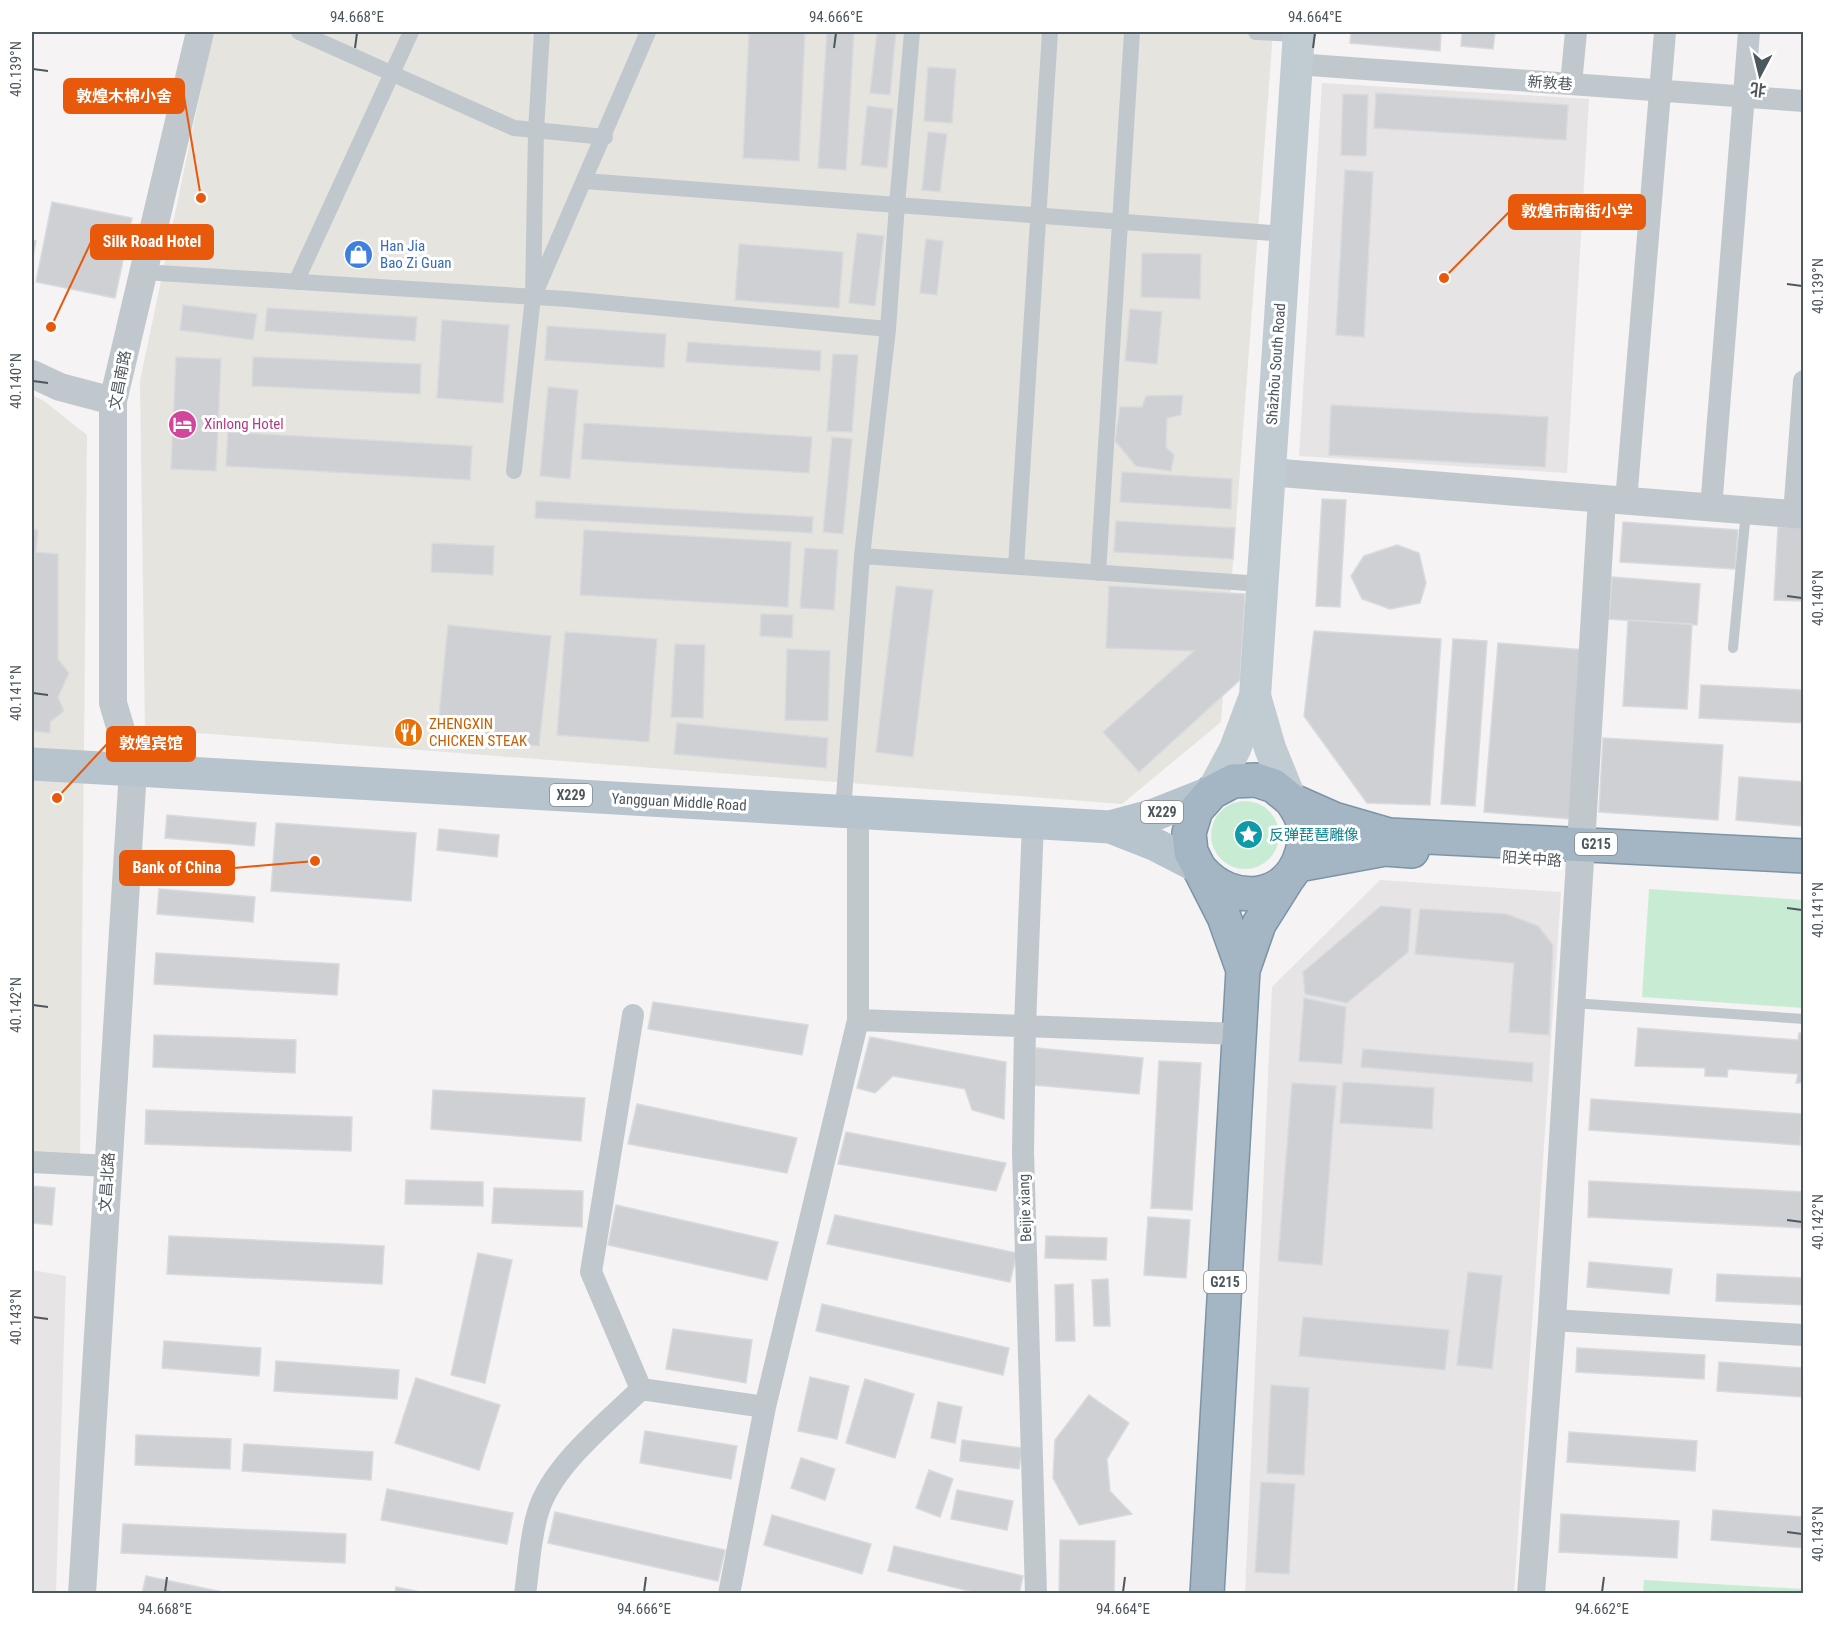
<svg xmlns="http://www.w3.org/2000/svg" width="1835" height="1625" viewBox="0 0 1835 1625" font-family="'Roboto Condensed','Noto Sans SC',sans-serif">
  <rect width="100%" height="100%" fill="#f5f3f3"/>
  <path fill="#e6e4df" d="M213,32H1273L1221,722L1122,804L145,729L140,381Z
    M32,395L44,401L87,435L80,1160L32,1162Z"/>
  <path fill="#e6e4e5" d="M1322,83L1589,99L1567,473L1299,456Z
    M1380,880L1561,892L1514,1593L1245,1594L1272,987Z
    M32,1270L66,1276L56,1593H32Z"/>
  <path fill="#c8ecd3" d="M1211 835a34 34 0 1 1 68 0a34 34 0 1 1-68 0Z
    M1649,889L1803,900V1008L1642,997Z
    M1644,1580L1803,1589V1593H1643Z"/>
  <path fill="#ced0d4" stroke="#d8dadd" stroke-width="1.5" d="M749,32H805L799,161L743,158Z
    M827,32H854L846,170L818,168Z
    M877,32H896L890,95L870,93Z
    M1351,32H1441L1440,51L1350,43Z
    M1462,32H1495L1493,49L1461,46Z
    M928,67L956,69L952,123L924,121Z
    M1376,93L1568,105L1566,140L1374,128Z
    M1343,94L1368,95L1366,156L1341,155Z
    M867,106L893,109L887,168L861,165Z
    M928,132L947,134L940,192L922,190Z
    M1345,170L1373,172L1364,337L1336,335Z
    M52,202L132,218L115,298L36,282Z
    M857,233L884,236L875,306L849,303Z
    M926,239L943,241L937,295L920,293Z
    M32,240L36,241L32,261Z
    M739,244L843,252L839,308L735,300Z
    M1142,253L1201,254L1200,299L1141,297Z
    M183,305L257,314L253,340L180,330Z
    M267,308L417,317L415,341L265,331Z
    M1130,309L1162,312L1157,364L1125,361Z
    M442,320L509,325L503,403L437,398Z
    M547,326L666,334L664,368L545,360Z
    M688,342L821,351L820,371L686,362Z
    M833,354L858,355L852,432L827,431Z
    M176,357L221,359L216,471L171,469Z
    M253,357L421,364L420,394L252,386Z
    M548,387L578,390L570,479L540,476Z
    M1183,395L1181,415L1167,418L1166,447L1174,455L1171,471L1136,466L1115,441L1120,407H1142L1146,396Z
    M1331,405L1548,417L1545,467L1329,455Z
    M584,423L812,437L809,473L581,459Z
    M228,432L472,446L470,480L226,466Z
    M832,437L852,439L843,534L823,532Z
    M1122,472L1232,479L1231,509L1120,502Z
    M1322,499L1346,500L1340,607L1316,606Z
    M536,501L813,517L812,533L535,518Z
    M1116,521L1235,528L1233,559L1114,552Z
    M1623,522L1738,530L1735,569L1620,562Z
    M1778,527L1804,528V601L1774,600Z
    M32,529L38,530L36,552L58,554V659L69,673L58,697L64,711L50,722V733L32,731Z
    M584,530L791,542L788,607L580,595Z
    M432,543L494,546L493,575L431,572Z
    M1397,545L1419,553L1426,583L1420,603L1390,609L1362,599L1351,576L1364,556Z
    M805,548L838,550L834,610L800,608Z
    M1612,577L1700,584L1697,625L1609,619Z
    M896,586L933,590L913,757L876,752Z
    M1109,586L1245,594L1240,680L1139,772L1103,732L1194,651L1106,648Z
    M761,614L793,615L792,638L760,636Z
    M1628,620L1692,624L1687,709L1623,706Z
    M448,625L551,636L539,746L437,735Z
    M1314,631L1441,639L1430,805L1367,803L1304,716Z
    M565,632L657,639L649,742L557,735Z
    M1453,639L1487,641L1475,806L1441,804Z
    M1498,643L1585,650L1571,819L1484,812Z
    M675,644L705,645L703,718L671,717Z
    M787,649L830,651L828,721L785,720Z
    M1701,685L1804,690V723L1699,718Z
    M677,723L828,738L826,768L674,754Z
    M1603,738L1723,745L1718,820L1599,812Z
    M1739,777L1804,782L1801,826L1736,820Z
    M167,815L256,823L254,846L165,838Z
    M276,823L416,833L411,901L271,891Z
    M439,829L499,835L497,857L437,850Z
    M159,889L255,897L253,922L157,914Z
    M1381,906L1411,909L1408,952L1347,1003L1305,994L1303,972Z
    M1420,909L1506,914L1538,926L1553,945L1549,1035L1509,1032L1514,963L1415,954Z
    M156,953L339,964L337,995L154,984Z
    M1304,998L1346,1007L1342,1064L1299,1061Z
    M653,1002L808,1025L802,1055L648,1029Z
    M1638,1028L1798,1040L1799,1033H1804V1083H1796L1798,1074L1728,1069L1727,1077L1705,1076V1068L1635,1066Z
    M154,1035L296,1040L295,1073L153,1067Z
    M870,1037L1006,1062L1004,1119L972,1110L965,1089L893,1076L875,1093L857,1088Z
    M1036,1048L1143,1058L1139,1094L1033,1085Z
    M1363,1049L1533,1063L1532,1082L1361,1067Z
    M1159,1061L1201,1063L1192,1210L1151,1208Z
    M1343,1082L1434,1088L1432,1129L1340,1123Z
    M1292,1083L1336,1086L1322,1265L1278,1261Z
    M433,1090L585,1098L581,1141L431,1129Z
    M1591,1099L1802,1114L1800,1145L1589,1130Z
    M637,1104L797,1138L787,1173L628,1144Z
    M146,1110L352,1117L351,1151L145,1144Z
    M846,1132L1006,1163L996,1191L838,1164Z
    M406,1180L483,1182V1206L405,1204Z
    M1589,1181L1804,1192V1228L1588,1217Z
    M32,1186L55,1188L52,1225L32,1223Z
    M494,1188L583,1191L582,1227L492,1223Z
    M616,1205L778,1242L767,1280L608,1245Z
    M835,1215L1017,1253L1010,1282L827,1244Z
    M1148,1217L1190,1220L1186,1278L1144,1275Z
    M169,1236L384,1246L382,1284L167,1274Z
    M1046,1236L1107,1238L1106,1260L1045,1258Z
    M478,1253L512,1260L485,1383L451,1375Z
    M1589,1262L1672,1269L1669,1294L1587,1287Z
    M1468,1272L1502,1276L1492,1369L1457,1365Z
    M1717,1274L1804,1278V1305L1716,1301Z
    M1108,1279L1110,1326H1094L1092,1280Z
    M1073,1284L1075,1341H1056L1055,1285Z
    M822,1304L1009,1348L1003,1375L816,1331Z
    M1303,1317L1449,1330L1445,1370L1299,1356Z
    M673,1329L752,1340L746,1383L666,1369Z
    M164,1341L261,1348L259,1376L162,1368Z
    M1577,1348L1705,1355L1704,1379L1576,1372Z
    M276,1361L399,1370L397,1399L274,1391Z
    M1719,1362L1804,1368V1397L1717,1391Z
    M810,1377L849,1386L837,1439L798,1431Z
    M416,1378L500,1405L479,1470L395,1443Z
    M865,1379L914,1394L895,1458L846,1443Z
    M1271,1385L1309,1388L1304,1475L1267,1473Z
    M1089,1395L1129,1423L1107,1459L1110,1491L1132,1514L1079,1525L1053,1478L1055,1440Z
    M938,1402L962,1407L955,1443L931,1438Z
    M645,1431L737,1446L731,1479L640,1463Z
    M1569,1432L1697,1441L1695,1471L1567,1462Z
    M136,1435L231,1439L230,1469L135,1465Z
    M962,1440L1022,1448L1019,1469L960,1461Z
    M244,1444L373,1452L371,1480L242,1471Z
    M801,1458L835,1469L825,1500L791,1488Z
    M929,1470L953,1479L940,1517L916,1508Z
    M1261,1482L1295,1484L1289,1574L1255,1572Z
    M387,1489L513,1513L507,1544L381,1520Z
    M957,1490L1013,1501L1007,1530L951,1519Z
    M1713,1510L1804,1517V1548L1711,1540Z
    M555,1512L725,1550L718,1581L548,1543Z
    M1561,1514L1679,1521L1677,1558L1559,1552Z
    M772,1515L871,1544L862,1574L764,1545Z
    M123,1524L346,1534L345,1563L121,1553Z
    M1060,1540L1115,1541L1114,1594H1059Z
    M894,1546L1023,1576L1019,1594H981L888,1571Z
    M146,1576L232,1594H142Z
    M396,1587L430,1594H395Z"/>
  <g fill="none" stroke-linecap="round" stroke-linejoin="round">
    <defs>
      <path id="trunk" d="M1298,865L1385,849L1412,851
        M1201,870C1232,906 1288,902 1302,852C1305,842 1306,831 1302,820C1300,813 1295,806 1291,800
        M1243,970L1224,917L1191,852L1189,833L1196,810L1212,792L1233,781L1256,780L1274,786L1291,800L1334,819L1389,835L1804,856
        M1207,1594L1243,970L1259,924L1288,878"/>
    </defs>
    <use href="#trunk" stroke="#7c94a7" stroke-width="36"/>
    <path stroke="#c1c8cd" stroke-width="10" d="M1733,648L1746,511
      M1573,1003L1804,1019"/>
    <path stroke="#c1c8cd" stroke-width="16" d="M299,32L514,128L605,137
      M912,32L897,205L1285,234
      M1256,32L1298,34
      M585,181L897,205L888,329L862,556L843,811
      M144,272L567,299L888,329
      M296,282L411,32
      M536,291L648,32
      M514,471L533,297L536,130L542,32
      M862,556L1262,584
      M1016,567L1050,32
      M1098,573L1132,32"/>
    <path stroke="#c1c8cd" stroke-width="22" d="M1296,64L1804,101
      M1571,84L1576,32
      M1626,501L1665,32
      M1711,508L1749,32
      M1794,514L1804,381
      M1033,822L1025,1026L1023,1152L1036,1594
      M858,1020L1239,1034
      M32,1162L108,1166
      M1552,1320L1804,1335
      M641,1389L765,1407
      M525,1594C529,1567 530,1537 538,1512C552,1465 607,1423 641,1389L591,1272L633,1015
      M729,1594L765,1407L858,1020V812"/>
    <path stroke="#c1c8cd" stroke-width="28" d="M32,374L60,387L113,401
      M1269,472L1804,515
      M82,1594L133,770L113,703V401L200,32
      M1531,1594L1552,1320L1602,499"/>
    <path stroke="#c1cbd2" stroke-width="32" d="M1255,696L1270,748L1291,800
      M1212,792L1235,749L1255,696L1299,32"/>
    <path stroke="#b7c4cd" stroke-width="33" d="M32,764L1110,827L1151,816L1212,792
      M1110,827L1156,845L1197,866"/>
    <use href="#trunk" stroke="#a4b6c4" stroke-width="33"/>
  </g>
  <path fill="none" stroke="#4d575e" stroke-width="2" d="M355,48L357,33M834,48L836,33M1313,48L1315,33M33,69L48,71M1787,284L1802,286M33,381L48,383M1787,596L1802,598M33,693L48,695M1787,908L1802,910M33,1005L48,1007M1787,1220L1802,1222M33,1317L48,1319M1787,1532L1802,1534M165,1592L167,1577M644,1592L646,1577M1123,1592L1125,1577M1602,1592L1604,1577"/>
  <defs>
    <symbol id="shop-disc" viewBox="-11 -11 22 22"><circle r="9.5" fill="#3f7fe0" stroke="#fff"/><path d="M-5-2.5h2.3a2.7 3.5 0 0 1 5.4 0H5L5.5 6h-11ZM-1.5-2.5h3a1.5 2.3 0 0 0-3 0Z" fill="#fff"/></symbol>
    <symbol id="hotel-disc" viewBox="-11 -11 22 22"><circle r="9.5" fill="#d1479c" stroke="#fff"/><path d="M-6-4.5h1.5V1H6V5H4.5V3h-9V5H-6ZM-4 0a1.8 1.8 0 1 1 3.6 0ZM.5 0V-2.5h3Q6-2.5 6 0Z" fill="#fff"/></symbol>
    <symbol id="restaurant-disc" viewBox="-11 -11 22 22"><circle r="9.5" fill="#e8710a" stroke="#fff"/><path d="M-5-6h1v4h1v-4h1v4h1v-4h1v5L-1.5 .5V6h-2V.5L-5-1ZM5-6V6H3V1.5H1.5Q1.5-4 5-6Z" fill="#fff"/></symbol>
    <symbol id="sight-disc" viewBox="-11 -11 22 22"><circle r="9.5" fill="#0f9aa8" stroke="#fff"/><path d="M0-6L1.8-2.2L6-1.7L2.9 1.2L3.7 5.4L0 3.3L-3.7 5.4L-2.9 1.2L-6-1.7L-1.8-2.2Z" fill="#fff"/></symbol>
  </defs>
  <g fill-rule="evenodd">
    <use href="#shop-disc" x="342" y="238" width="33" height="33"/>
    <use href="#hotel-disc" x="166" y="408" width="33" height="33"/>
    <use href="#restaurant-disc" x="392" y="716" width="33" height="33"/>
    <use href="#sight-disc" x="1232" y="818" width="33" height="33"/>
  </g>
  <g text-anchor="middle" stroke-width="6" stroke-linejoin="round" paint-order="stroke">
    <g fill="#fff" stroke="#82898e" stroke-width="1.5">
      <rect x="550" y="784" width="42" height="22" rx="4.5"/>
      <rect x="1141" y="801" width="42" height="22" rx="4.5"/>
      <rect x="1575" y="833" width="42" height="22" rx="4.5"/>
      <rect x="1204" y="1271" width="42" height="22" rx="4.5"/>
    </g>
    <g font-size="14" font-weight="bold" fill="#4d575e">
      <text x="571" y="800">X229</text>
      <text x="1162" y="817">X229</text>
      <text x="1596" y="849">G215</text>
      <text x="1225" y="1287">G215</text>
    </g>
    <g font-size="15" fill="#4d575e" stroke="#fff">
      <text transform="translate(1550 83) rotate(4)" y="5">新敦巷</text>
      <text transform="translate(1276 364) rotate(-86)" y="5">Shāzhōu South Road</text>
      <text transform="translate(120 380) rotate(-79)" y="5">文昌南路</text>
      <text transform="translate(679 802) rotate(3)" y="5">Yangguan Middle Road</text>
      <text transform="translate(1532 859) rotate(4)" y="5">阳关中路</text>
      <text transform="translate(107 1182) rotate(-86)" y="5">文昌北路</text>
      <text transform="translate(1025 1208) rotate(-92)" y="5">Beijie xiang</text>
    </g>
    <g font-size="15" fill="#366cbe" stroke="#fff" text-anchor="start">
      <text x="380" y="251">Han Jia<tspan x="380" dy="17">Bao Zi Guan</tspan></text>
    </g>
    <g font-size="15" fill="#b23c85" stroke="#fff" text-anchor="start">
      <text x="204" y="429">Xinlong Hotel</text>
    </g>
    <g font-size="15" fill="#c56008" stroke="#fff" text-anchor="start">
      <text x="429" y="729">ZHENGXIN<tspan x="429" dy="17">CHICKEN STEAK</tspan></text>
    </g>
    <g font-size="15" fill="#0d838f" stroke="#fff" text-anchor="start">
      <text x="1269" y="840">反弹琵琶雕像</text>
    </g>
  </g>
  <path fill="none" stroke="#e8590c" stroke-width="2" d="M201 198L184 96M1444 278L1509 212M51 327L91 242M57 798L107 744M315 861L234 868"/>
  <g fill="#e8590c" stroke="#fff" stroke-width="2">
    <circle cx="201" cy="198" r="6"/>
    <circle cx="1444" cy="278" r="6"/>
    <circle cx="51" cy="327" r="6"/>
    <circle cx="57" cy="798" r="6"/>
    <circle cx="315" cy="861" r="6"/>
  </g>
  <g fill="#e8590c" stroke="#e8590c" stroke-width="2">
    <rect x="64" y="79" width="120" height="34" rx="6"/>
    <rect x="1509" y="195" width="136" height="34" rx="6"/>
    <rect x="91" y="225" width="122" height="34" rx="6"/>
    <rect x="107" y="727" width="88" height="34" rx="6"/>
    <rect x="120" y="851" width="114" height="34" rx="6"/>
  </g>
  <g font-size="16" text-anchor="middle" font-weight="bold" fill="#fff">
    <text x="124" y="102">敦煌木棉小舍</text>
    <text x="1577" y="217">敦煌市南街小学</text>
    <text x="152" y="247">Silk Road Hotel</text>
    <text x="151" y="749">敦煌宾馆</text>
    <text x="177" y="873">Bank of China</text>
  </g>
  <rect width="1835" height="1625" fill="none" stroke="#ffffff" stroke-width="66"/>
  <g transform="translate(1760 75) rotate(187)" stroke="#ffffff" stroke-width="4.5" paint-order="stroke">
  <path d="M0-4.5L10 22L0 15L-10 22Z" fill="#4d575e"/>
  <text y="-9" font-size="16" font-weight="bold" text-anchor="middle" fill="#4d575e">北</text>
  </g>
  <rect x="33" y="33" width="1769" height="1559" fill="none" stroke="#4d575e" stroke-width="2"/>
  <g font-size="15" text-anchor="middle" fill="#4d575e">
    <text x="357" y="22">94.668°E</text>
    <text x="836" y="22">94.666°E</text>
    <text x="1315" y="22">94.664°E</text>
    <text transform="translate(16 69) rotate(-90)" y="5">40.139°N</text>
    <text transform="translate(1818 286) rotate(-90)" y="5">40.139°N</text>
    <text transform="translate(16 381) rotate(-90)" y="5">40.140°N</text>
    <text transform="translate(1818 598) rotate(-90)" y="5">40.140°N</text>
    <text transform="translate(16 693) rotate(-90)" y="5">40.141°N</text>
    <text transform="translate(1818 910) rotate(-90)" y="5">40.141°N</text>
    <text transform="translate(16 1005) rotate(-90)" y="5">40.142°N</text>
    <text transform="translate(1818 1222) rotate(-90)" y="5">40.142°N</text>
    <text transform="translate(16 1317) rotate(-90)" y="5">40.143°N</text>
    <text transform="translate(1818 1534) rotate(-90)" y="5">40.143°N</text>
    <text x="165" y="1614">94.668°E</text>
    <text x="644" y="1614">94.666°E</text>
    <text x="1123" y="1614">94.664°E</text>
    <text x="1602" y="1614">94.662°E</text>
  </g>
</svg>
